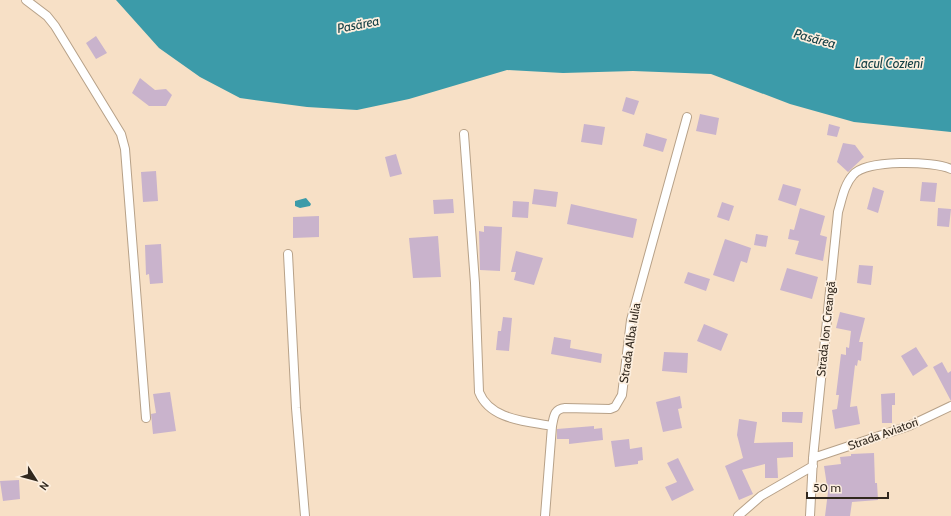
<svg xmlns="http://www.w3.org/2000/svg" width="951" height="516" viewBox="0 0 951 516" font-family="Cabin,sans-serif">
  <rect width="100%" height="100%" fill="#f7e0c6"/>
  <path fill="#3c9ba9" d="M116,0H951V132L854,122L790,104L711,74L633,71L563,73L507,70L409,99L357,110L307,107L240,98L200,77L159,48Z
    M306,198L311,204L310,206L300,208L295,206V201Z"/>
  <path fill="#c9b3cc" d="M96,36L107,53L96,59L86,43Z
    M140,78L155,90L166,89L172,95L166,106H149L132,93Z
    M626,97L639,101L634,115L622,111Z
    M700,114L719,118L716,135L696,131Z
    M584,124L605,127L602,145L581,142Z
    M829,124L840,127L837,137L827,135Z
    M646,133L667,139L663,152L643,146Z
    M843,143L855,145L864,157L848,172L837,162Z
    M396,154L402,174L390,177L385,157Z
    M156,171L158,201L143,202L141,172Z
    M922,182L937,183L935,202L920,201Z
    M783,184L801,189L796,206L778,200Z
    M873,187L884,191L878,213L867,209Z
    M534,189L558,192L556,207L532,204Z
    M453,199L454,213L434,214L433,200Z
    M513,201L529,202L528,218L512,217Z
    M722,202L734,206L729,221L717,217Z
    M571,204L637,219L633,238L567,224Z
    M800,208L825,216L820,235L827,237L823,261L795,254L799,241L788,239L790,229L794,230Z
    M938,208L951,209L949,227L937,226Z
    M319,216V237L293,238V217Z
    M484,226L502,227L500,271L480,270L479,231L484,232Z
    M756,234L768,236L766,247L754,245Z
    M438,236L441,277L413,278L409,238Z
    M725,239L751,248L747,263L741,261L734,282L713,275Z
    M161,244L163,283L150,284L149,274L146,275L145,245Z
    M516,251L543,258L534,285L514,280L516,272H511Z
    M859,265L873,266L871,285L857,283Z
    M787,268L818,277L812,299L780,290Z
    M688,272L710,279L706,291L684,283Z
    M840,312L865,318L859,342H863L861,361L858,360L857,366L855,365L850,407L857,406L860,424L835,429L832,410L837,409L839,395H836L841,354L846,355V347L849,348L851,331L836,328Z
    M503,317L512,318L509,351L496,350L498,331H501Z
    M704,324L728,334L721,351L697,341Z
    M554,337L571,340L570,348L602,354L601,363L551,354Z
    M916,347L928,366L913,376L901,356Z
    M664,352L688,353L687,373L662,371Z
    M942,362L948,373L951,371V401L933,367Z
    M170,392L176,431L153,434L151,414L156,413L153,394Z
    M895,393V405H892V423H882L881,394Z
    M680,396L682,408L678,409L682,428L663,432L656,402Z
    M782,412H803L802,423L782,422Z
    M739,419L757,422L754,443L793,442V457L777,458L778,478H765V464L742,470L753,494L739,500L725,466L743,458L737,435Z
    M594,426V429L602,428L603,440L569,444V439H557V429Z
    M629,439L630,449L642,447L643,460L638,461V464L615,467L611,441Z
    M874,453L875,483H877L878,500L852,502L850,516H825L828,492L824,466L841,464L840,457L851,456V454Z
    M678,458L694,490L672,501L665,487L677,482L667,463Z
    M19,480L20,499L3,501L0,481Z"/>
  <g fill="none" stroke-linecap="round" stroke-linejoin="round">
    <defs>
      <path id="street" d="M26,0L47,16L55,26L121,134L125,149L146,418
        M464,134L475,283L479,392C490,420 526,421 552,426
        M288,254L296,408L305,516
        M813,458L909,426L951,406
        M545,516L552,426C554,416 554,409 565,408L610,409L615,407L622,395L631,320L687,117
        M738,516L761,496L813,466
        M810,516L813,458L838,212C842,199 844,185 853,175C866,159 933,161 951,169"/>
    </defs>
    <use href="#street" stroke="#b7a188" stroke-width="10"/>
    <use href="#street" stroke="#fff" stroke-width="8"/>
  </g>
  <g text-anchor="middle" stroke-width="3.5" stroke-linejoin="round" paint-order="stroke">
    <g font-size="12" fill="#31281e" stroke="#fdefdf">
      <text transform="translate(826 329) rotate(-84)" y="4">Strada Ion Creangă</text>
      <text transform="translate(630 343) rotate(-81)" y="4">Strada Alba Iulia</text>
      <text transform="translate(883 434) rotate(-20)" y="4">Strada Aviatori</text>
    </g>
    <g font-size="13" font-style="italic" fill="#154046" stroke="#fdefdf">
      <text transform="translate(358 24) rotate(-11)" y="5">Pasărea</text>
      <text transform="translate(815 38) rotate(15)" y="5">Pasărea</text>
      <text x="889" y="68">Lacul Cozieni</text>
    </g>
  </g>
  <g transform="translate(36 480) rotate(126)" stroke="#fdefdf" stroke-width="3" paint-order="stroke">
  <path d="M0-3L7 15L0 10L-7 15Z" fill="#31281e"/>
  <text y="-6" font-size="11" font-weight="bold" text-anchor="middle" fill="#31281e">N</text>
  </g>
  <path d="M807 492v6h81v-6" fill="none" stroke="#31281e" stroke-width="2"/>
  <text x="813" y="492" font-size="12" fill="#31281e" stroke="#fdefdf" stroke-width="3" paint-order="stroke">50 m</text>
</svg>
